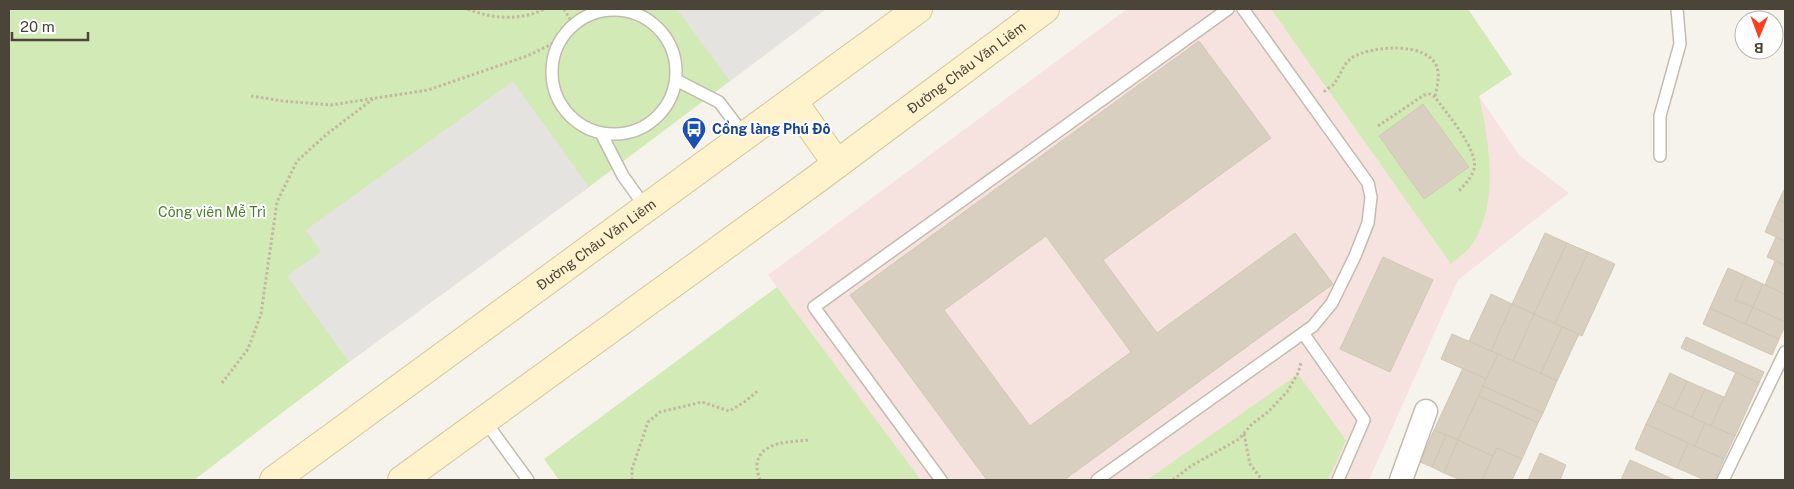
<svg xmlns="http://www.w3.org/2000/svg" width="1794" height="489" viewBox="0 0 1794 489" font-family="'Public Sans',sans-serif">
  <rect width="100%" height="100%" fill="#f6f3ec"/>
  <path fill="#f6e3e0" d="M1127,9H1468L1512,74L1479,96L1519,155L1569,193L1458,280L1369,480H921L768,275Z"/>
  <path fill="#d2eab5" d="M9,9H826L589,187L349,362L194,480H9Z
    M1271,9H1468L1512,74L1479,96C1489,141 1500,205 1471,246C1466,253 1457,258 1451,264Z
    M777,287L921,480H559L544,459Z
    M1298,374L1346,440L1328,480H1147Z"/>
  <path fill="#e5e3e0" d="M677,9H826L730,81Z
    M513,81L589,187L349,362L287,276L321,252L306,230Z"/>
  <path fill="#d8cfc1" stroke="#d3c7b4" fill-rule="evenodd" d="M1199,41L1271,138L1103,260L1157,333L1295,233L1333,284L1064,480H987L850,295ZM1046,236L1131,352L1030,426L944,310Z
    M1423,104L1469,167L1424,199L1379,136Z
    M1785,188V203L1779,200Z
    M1779,200L1785,203V222L1772,216Z
    M1772,216L1785,222V241L1765,232Z
    M1545,233L1567,243L1534,314L1512,304Z
    M1776,237L1785,241V265L1767,257Z
    M1567,243L1588,252L1555,323L1534,314Z
    M1588,252L1615,264L1582,336L1555,323Z
    M1383,257L1433,280L1390,372L1340,349Z
    M1775,261L1785,265V294L1765,285Z
    M1728,268L1746,276L1735,300L1753,307L1745,324L1710,308Z
    M1746,276L1763,284L1753,307L1735,300Z
    M1763,284L1785,294V322L1753,307Z
    M1491,294L1512,304L1491,351L1469,341Z
    M1512,304L1534,314L1513,361L1491,351Z
    M1753,307L1785,322V326L1779,339L1745,324Z
    M1710,308L1779,339L1772,355L1703,324Z
    M1534,314L1562,327L1541,373L1513,361Z
    M1562,327L1579,334L1557,381L1541,373Z
    M1452,334L1498,354L1486,379L1441,359Z
    M1686,337L1764,372L1759,383L1681,348Z
    M1498,354L1557,381L1543,413L1483,386Z
    M1463,368L1486,379L1458,440L1434,430Z
    M1736,372L1759,383L1735,436L1711,426Z
    M1670,373L1687,381L1674,409L1657,401Z
    M1687,381L1705,389L1692,417L1674,409Z
    M1483,386L1543,413L1538,423L1479,396Z
    M1705,389L1724,397L1711,426L1692,417Z
    M1479,396L1538,423L1522,459L1497,448L1493,456L1458,440Z
    M1657,401L1705,423L1695,446L1646,424Z
    M1705,423L1735,436L1724,459L1695,446Z
    M1646,424L1688,443L1677,468L1635,449Z
    M1434,430L1446,435L1432,467L1420,462Z
    M1446,435L1458,440L1444,473L1432,467Z
    M1458,440L1493,456L1482,480H1461L1444,473Z
    M1688,443L1724,459L1715,480H1705L1677,468Z
    M1497,448L1522,459L1512,480H1482Z
    M1540,453L1566,465L1560,480H1528Z
    M1630,460L1675,480H1621Z"/>
  <g fill="none" stroke-linecap="round" stroke-linejoin="round">
    <defs>
      <path id="lane" d="M552 72a62 62 0 1 1 124 0a62 62 0 1 1-124 0Z
        M676,80L719,102L745,136
        M601,133L623,176L646,208
        M1660,156V116L1680,44L1677,9
        M1303,333L1364,420L1338,480
        M485,421L528,480
        M941,480L814,307L1228,9
        M1097,480L1313,326L1332,303L1355,256L1368,223L1371,197L1368,183L1243,9
        M1723,480L1785,352"/>
      <path id="street" d="M1401,480L1426,411"/>
      <g id="secondary">
        <path d="M793,101L837,164"/>
        <path id="s1" d="M274,480L918,9"/>
        <path id="s2" d="M402,480L814,181L1045,9"/>
      </g>
    </defs>
    <use href="#lane" stroke="#c2bbae" stroke-width="14"/>
    <use href="#street" stroke="#c2bbae" stroke-width="25"/>
    <use href="#secondary" stroke="#d6c79b" stroke-width="30"/>
    <path stroke="#c4b79f" stroke-width="3" stroke-dasharray="2.5 2.5" stroke-linecap="butt" d="M468,9C491,19 522,21 544,9
      M564,9L573,24
      M588,16L595,9
      M1324,92C1326,90 1330,87 1333,85C1341,76 1342,64 1353,57C1372,46 1427,41 1437,67C1440,76 1437,88 1435,97
      M251,96L283,101L331,105L428,90L527,56L560,40
      M1378,126L1424,95L1430,94L1435,97C1446,113 1479,150 1474,169C1471,179 1464,185 1458,192
      M222,383L248,349L261,314L277,202L297,161L327,134L373,99
      M1244,434L1250,464L1262,480
      M632,480V469L648,422L660,412L702,402L729,411L743,403L759,390
      M760,480C759,476 756,469 757,464C760,441 791,442 808,440
      M1173,480L1191,466L1239,439L1252,424L1268,412L1287,392L1298,373L1301,363"/>
    <use href="#lane" stroke="#fff" stroke-width="11"/>
    <use href="#street" stroke="#fff" stroke-width="22"/>
    <use href="#secondary" stroke="#fff3cd" stroke-width="28"/>
  </g>
  <defs>
    <symbol id="bus-pin" viewBox="-11 -11 22 30"><path d="M0 17L-7.5 6A9.5 9.5 0 1 1 7.5 6Z" fill="#1a4fb4" stroke="#fff"/><path d="M-5-6H5V4H4V6H2V4H-2V6H-4V4H-5ZM-3.5-4V0h7V-4ZM-3.5 1.2v1.5H-2V1.2ZM2 1.2v1.5H3.5V1.2Z" fill="#fff"/></symbol>
  </defs>
  <g fill-rule="evenodd">
    <use href="#bus-pin" x="680" y="115" width="28" height="38"/>
  </g>
  <g text-anchor="middle" stroke-width="4" stroke-linejoin="round" paint-order="stroke">
    <g font-size="14" fill="#4b4439" stroke="#fff">
      <text dy="5" stroke="none"><textPath href="#s2" startOffset="699">Đường Châu Văn Liêm</textPath></text>
      <text dy="5" stroke="none"><textPath href="#s1" startOffset="399">Đường Châu Văn Liêm</textPath></text>
    </g>
    <g font-size="14" font-weight="bold" fill="#164399" stroke="#fff" text-anchor="start">
      <text x="712" y="134">Cổng làng Phú Đô</text>
    </g>
    <g font-size="14" fill="#4a7f2a" stroke="#fff">
      <text x="212" y="217">Công viên Mễ Trì</text>
    </g>
  </g>
  <rect width="1794" height="489" fill="none" stroke="#4b4439" stroke-width="20"/>
  <g transform="translate(1759 35) rotate(181)"><circle r="24" fill="#ffffff" stroke="#b7b4b0"/>
  <path d="M0-4L9 19L0 12L-9 19Z" fill="#fc3f1d"/>
  <text y="-8" font-size="14" font-weight="bold" text-anchor="middle" fill="#4b4439">B</text>
  </g>
  <path d="M12 32v8h76v-8" fill="none" stroke="#4b4439" stroke-width="2.5"/>
  <text x="20" y="32" font-size="15" fill="#4b4439" stroke="#ffffff" stroke-width="4" paint-order="stroke">20 m</text>
</svg>
